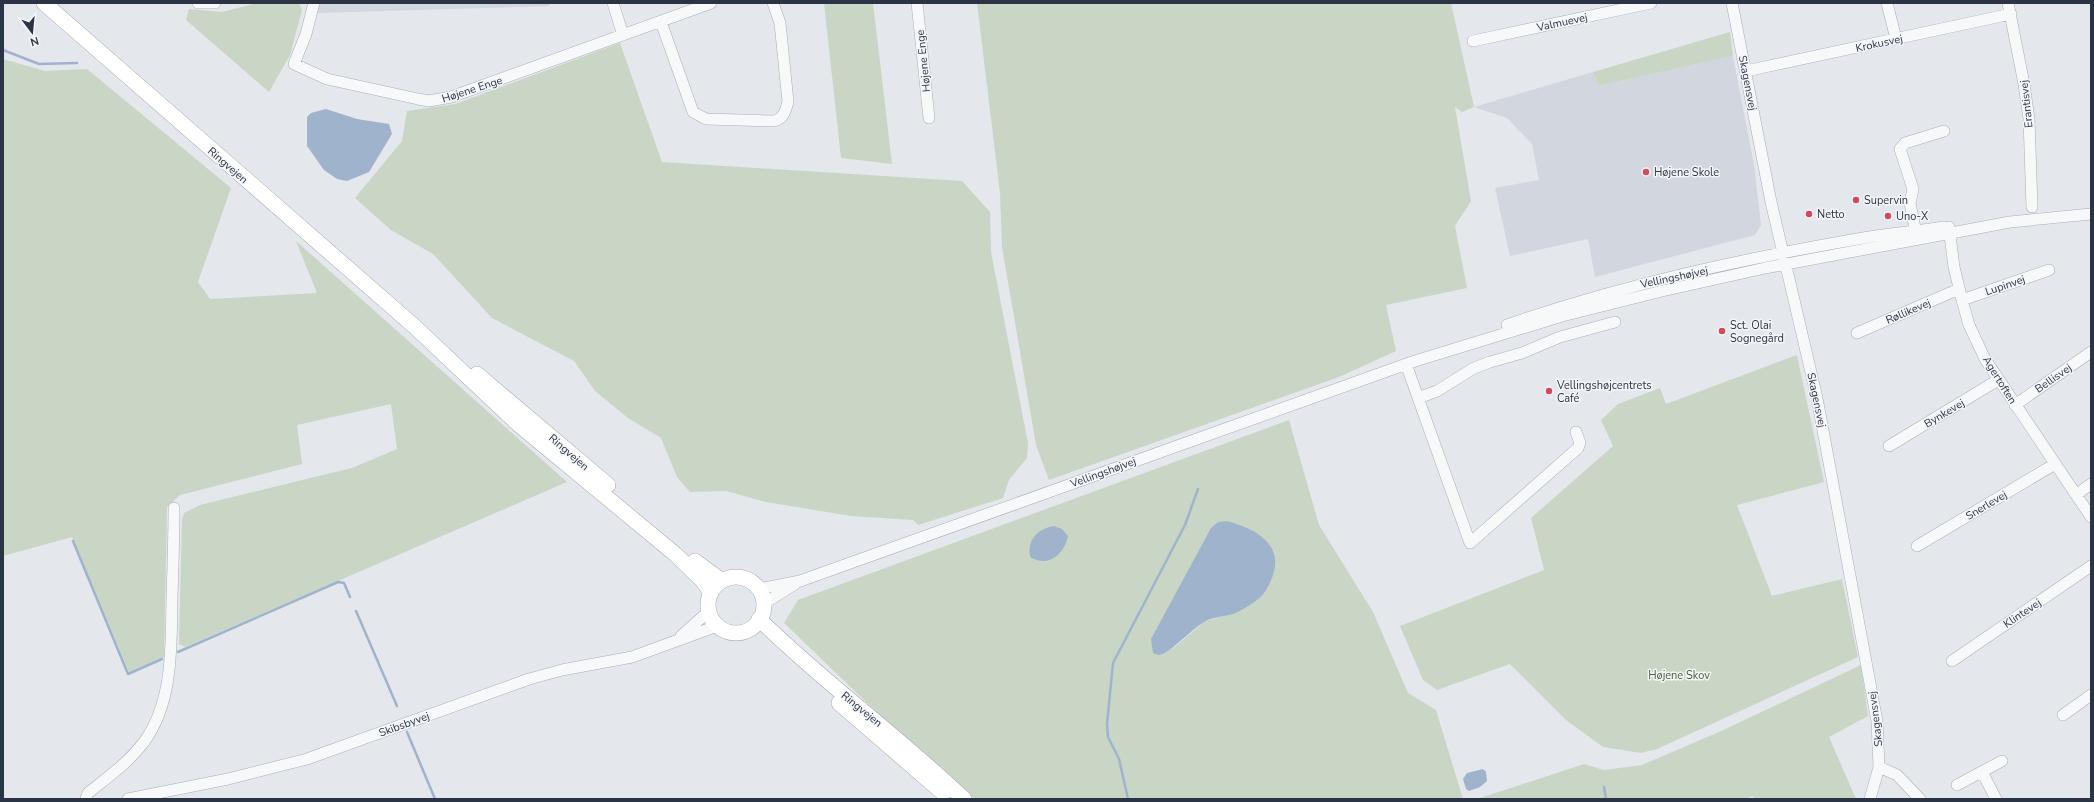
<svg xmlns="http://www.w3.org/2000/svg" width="2094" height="802" viewBox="0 0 2094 802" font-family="'Nunito Sans',sans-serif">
  <rect width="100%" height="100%" fill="#e4e7ec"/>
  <path fill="#d2d6de" d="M320,3H550L549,6L318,13Z
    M1733,56L1754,165L1761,225L1755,235L1595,277L1588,239L1510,256L1495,188L1539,180L1532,144L1507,118L1474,107L1593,72L1598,86Z"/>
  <path fill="#c9d6c5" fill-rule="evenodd" d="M257,3H299L302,10L290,55L269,92L186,20L189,9L222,12Z
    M824,3H873L892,164L841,158Z
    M977,3H1451L1474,107L1462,112L1455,107L1471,201L1455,226L1467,288L1386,305L1396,351L1339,377L1049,480L1036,445L1002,247L1000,193Z
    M1730,32L1733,56L1598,86L1593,72Z
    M620,43L662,162L962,181L990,212L991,252L1028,443L1027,458L1009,480L1003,498L918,525L913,520L851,516L766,502L726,491L690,492L677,477L661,438L628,418L595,391L574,361L492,318L433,254L391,230L355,198L402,141L407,111L455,104Z
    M3,59L45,71L87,69L231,188L198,282L210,299L317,293L296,241L567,482L185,647L179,644L182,520L184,513L200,505L352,468L397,449L391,404L297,425L302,464L180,495L167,507L164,657L129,672L72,537L3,556Z
    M1797,355L1824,482L1737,505L1772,596L1842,579L1858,657L1657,749L1641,753L1603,747L1566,720L1510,664L1437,690L1423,680L1400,626L1544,570L1531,518L1613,446L1601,420L1618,404L1660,388L1666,404Z
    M1289,420L1319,525L1373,612L1408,693L1436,710L1463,799H967L784,623L798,600ZM1266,540L1274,553L1233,614L1205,621L1171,650Z
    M1861,665L1868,716L1829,737L1856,799H1756L1752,796L1746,799H1477L1584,764L1604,770L1642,765L1719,732Z"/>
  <path fill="#9fb4cc" d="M326,109L357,119L389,124L392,134L369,172L347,181L337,179L324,170L307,146V117L311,113Z
    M1227,521C1255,529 1285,543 1272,578C1268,587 1265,594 1257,600C1250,605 1241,611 1233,614C1224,617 1212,617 1204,622C1190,631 1178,645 1163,654L1158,655L1153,653L1151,639L1211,528L1218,522Z
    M1054,526L1062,529L1068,536C1064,555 1048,568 1030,557C1027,539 1038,529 1054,526Z
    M1483,769L1486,772L1487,781L1480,787L1469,791L1466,789L1463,779L1467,773Z"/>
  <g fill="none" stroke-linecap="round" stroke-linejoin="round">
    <path stroke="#9fb4cc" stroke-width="2.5" d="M3,50L39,64L77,63
      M73,541L128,674L162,659
      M356,611L397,706
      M178,652L338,582L344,583L350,597
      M407,732L435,799
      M1604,787L1606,799
      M1128,799L1119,759L1108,737L1107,724L1113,663L1185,525L1198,489"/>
    <defs>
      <path id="minor" d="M198,3H215
        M314,3L306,34L294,64L327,79L418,99L429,101L451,97L711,3
        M613,3L623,35
        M917,3L929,118
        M1732,3L1771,202L1817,398L1877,721L1879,767L1870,799
        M1887,3L1896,39
        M2008,3L2024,84L2029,119L2032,207
        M661,22L693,112L706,119L774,121C784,118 785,112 788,102L780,23L773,3
        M1473,41L1651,3
        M1746,71L2011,14
        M1949,227L1954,267L1962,300L1969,325L1985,359L2091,517
        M1917,238L1910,203L1913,189L1900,149L1905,143L1944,131
        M1962,300L2049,270
        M1507,325C1624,284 1747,258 1869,237C1893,233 1919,231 1944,227
        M1857,333L1959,289
        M1406,364L1470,543L1578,448L1580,443L1576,432
        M1418,398L1437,391L1474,368L1490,362L1522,353L1560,337L1615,322
        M2015,405L2091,352
        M1889,446L1998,380
        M2077,494L2091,484
        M1917,546L2055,464
        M758,589L800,581L1415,361L1562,316L1662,291L1765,268L2010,222L2091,214
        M763,604L795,584
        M681,636L709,611
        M1952,661L2091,566
        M2063,715L2091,695
        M1879,767L1897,775L1920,799
        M1982,772L1996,799
        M1957,785L2002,761
        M86,799L88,793C108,777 128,763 144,742C174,701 171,644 172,596C173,567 174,537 174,508
        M128,799L228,779L307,759L529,679L562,670L632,657L717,626"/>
      <path id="major" d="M44,3L414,326L518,424L675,554L702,580L711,593
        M477,374L608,485
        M695,561L722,581
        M708 605a28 28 0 1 1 56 0a28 28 0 1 1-56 0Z
        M759,619C824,683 898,736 964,799
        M839,703L943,793"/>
    </defs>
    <use href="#minor" stroke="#a9aeb7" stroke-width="12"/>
    <use href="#major" stroke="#a3abb8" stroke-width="16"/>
    <use href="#minor" stroke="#f7f8fa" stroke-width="11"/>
    <use href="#major" stroke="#fff" stroke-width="15"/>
  </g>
  <g fill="#d1495b" stroke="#f4f6f9" stroke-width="1.5">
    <circle cx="1646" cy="172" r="4"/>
    <circle cx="1856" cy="200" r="4"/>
    <circle cx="1809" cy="214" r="4"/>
    <circle cx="1888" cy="216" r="4"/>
    <circle cx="1722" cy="331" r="4"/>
    <circle cx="1549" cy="391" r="4"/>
  </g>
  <g text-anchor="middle" stroke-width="3" stroke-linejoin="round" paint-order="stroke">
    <g font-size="11" fill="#2b3445" stroke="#f4f6f9">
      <text transform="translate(1562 22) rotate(-12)" y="4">Valmuevej</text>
      <text transform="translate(1879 43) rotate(-12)" y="4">Krokusvej</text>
      <text transform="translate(923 61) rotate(-96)" y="4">Højene Enge</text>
      <text transform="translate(1748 83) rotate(79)" y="4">Skagensvej</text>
      <text transform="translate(472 89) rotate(-18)" y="4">Højene Enge</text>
      <text transform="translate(2026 104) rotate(-96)" y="4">Erantisvej</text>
      <text transform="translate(228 165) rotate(41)" y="4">Ringvejen</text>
      <text transform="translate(1674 277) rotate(-12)" y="4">Vellingshøjvej</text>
      <text transform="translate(2005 285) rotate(-19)" y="4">Lupinvej</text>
      <text transform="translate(1908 311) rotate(-23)" y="4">Røllikevej</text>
      <text transform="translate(2053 378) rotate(-35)" y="4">Bellisvej</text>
      <text transform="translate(2000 380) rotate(58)" y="4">Agertoften</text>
      <text transform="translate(1817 400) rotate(78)" y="4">Skagensvej</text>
      <text transform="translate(1944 413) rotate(-31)" y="4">Bynkevej</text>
      <text transform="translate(569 452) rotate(41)" y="4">Ringvejen</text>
      <text transform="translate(1103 472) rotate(-20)" y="4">Vellingshøjvej</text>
      <text transform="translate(1986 505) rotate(-31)" y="4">Snerlevej</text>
      <text transform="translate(2022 613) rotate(-34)" y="4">Klintevej</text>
      <text transform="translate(862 709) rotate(39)" y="4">Ringvejen</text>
      <text transform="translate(1875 719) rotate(-97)" y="4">Skagensvej</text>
      <text transform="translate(404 724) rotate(-20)" y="4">Skibsbyvej</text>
    </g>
    <g font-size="11" fill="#2b3445" stroke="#f4f6f9" text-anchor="start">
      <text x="1654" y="176">Højene Skole</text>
      <text x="1864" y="204">Supervin</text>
      <text x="1817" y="218">Netto</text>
      <text x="1896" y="220">Uno-X</text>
      <text x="1730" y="329">Sct. Olai<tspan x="1730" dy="13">Sognegård</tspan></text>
      <text x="1557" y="389">Vellingshøjcentrets<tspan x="1557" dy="13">Café</tspan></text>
    </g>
    <g font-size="11" fill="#3f6138" stroke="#f4f6f9">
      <text x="1679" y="679">Højene Skov</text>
    </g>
  </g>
  <rect width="2094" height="802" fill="none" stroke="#2b3445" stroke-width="8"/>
  <g transform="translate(32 32) rotate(164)" stroke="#f4f6f9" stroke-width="3" paint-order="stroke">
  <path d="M0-3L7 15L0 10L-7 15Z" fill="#2b3445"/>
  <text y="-6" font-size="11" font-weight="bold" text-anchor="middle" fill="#2b3445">N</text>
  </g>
</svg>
